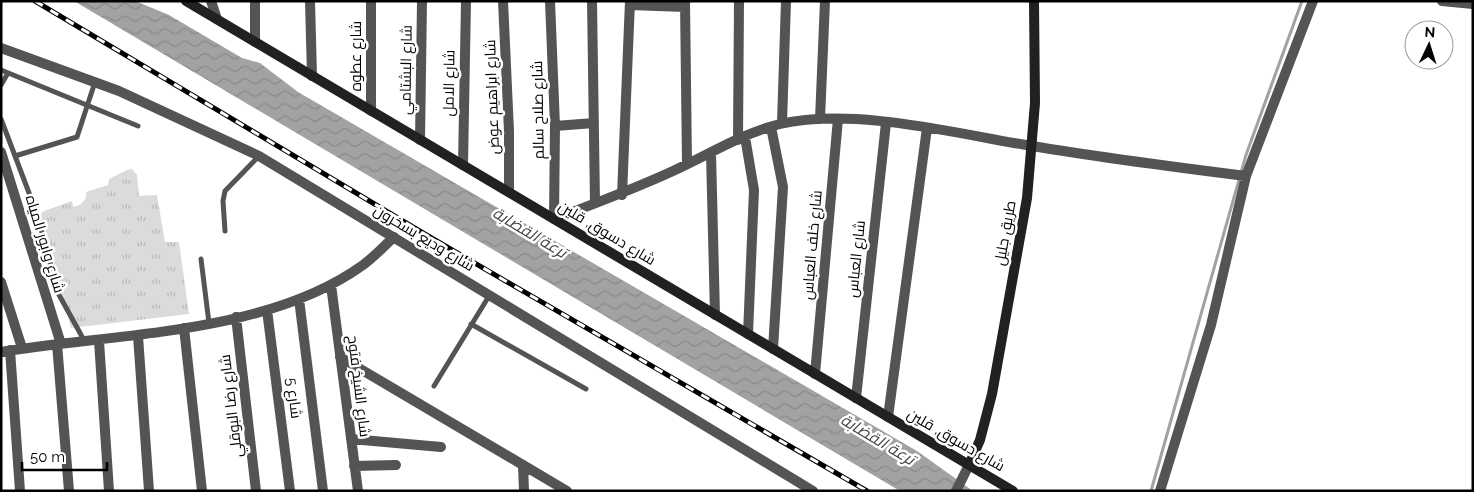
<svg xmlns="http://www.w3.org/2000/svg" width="1474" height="492" viewBox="0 0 1474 492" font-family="Raleway,Cairo,sans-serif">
  <defs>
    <pattern id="grass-tufts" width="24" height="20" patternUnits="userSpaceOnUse" patternTransform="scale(1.25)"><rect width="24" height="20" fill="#dbdbdb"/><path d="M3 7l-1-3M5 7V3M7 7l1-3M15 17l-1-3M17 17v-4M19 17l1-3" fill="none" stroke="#bababa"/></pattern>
    <pattern id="water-waves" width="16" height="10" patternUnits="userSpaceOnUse" patternTransform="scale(1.25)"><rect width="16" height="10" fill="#a2a2a2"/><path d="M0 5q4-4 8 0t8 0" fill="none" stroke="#8a8a8a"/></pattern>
  </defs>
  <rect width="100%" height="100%" fill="#fff"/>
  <path fill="url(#grass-tufts)" d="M132,169L137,175L139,196L157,195L165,242H179L189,314L71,328L44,224L40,222V214L44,211L72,201L73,207L80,205L86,198V192L108,185L109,179L127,170Z"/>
  <path fill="url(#water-waves)" d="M74,1H135L169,15L242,58L260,63L298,92L917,451L973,491H900Z"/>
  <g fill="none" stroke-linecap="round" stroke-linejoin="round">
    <path stroke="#a2a2a2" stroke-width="3" d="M1151,491L1246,155L1302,1"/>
    <path stroke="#545454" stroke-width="5" d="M1,70L138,126
      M1,85L8,73
      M1,119L37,214L58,293L85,342
      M15,156L77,137L95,82
      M225,231L223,201L225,191L259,156
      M201,259L209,323
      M471,324L586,389
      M434,386L489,296"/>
    <path stroke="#545454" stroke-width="10" d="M211,1L217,19
      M310,1L312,76
      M371,1V111
      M503,1L509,131V192
      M550,1L555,126L554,219C594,204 634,189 673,171C708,155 743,133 780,124C855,107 957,134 1032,146C1103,158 1174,167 1246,176
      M592,1L595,203
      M685,1L687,164
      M1442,1L1473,4
      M630,5L685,7
      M255,42V1
      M820,119L825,1
      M782,123L786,1
      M555,126L594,123
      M771,127L783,187L773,349
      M745,137L754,190L748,334
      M420,140L422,1
      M738,140L739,1
      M1,152L61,344
      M711,153L715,315
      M463,165L466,1
      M622,195L630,1
      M1,282L22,348
      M331,285L358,491
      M299,299L323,491
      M267,310L290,491
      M236,317L256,491
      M184,328L202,491
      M138,336L149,491
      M99,341L109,491
      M57,344L69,491
      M10,350L20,491
      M1,352C115,333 266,335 363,265C374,257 383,247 394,237
      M340,357L567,491
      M815,374L838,119
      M856,398L886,123
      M888,417L927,128
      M351,439L441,447
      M523,465L524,491
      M354,466L396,465
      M1160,491L1211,325L1246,176L1313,1"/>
    <path stroke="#545454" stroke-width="10" d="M1,48L119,91L259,156L813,491
      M956,491L969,465"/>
    <path stroke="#212121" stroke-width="10" d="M186,1L1013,491
      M969,465L980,440L992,394L1027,198L1035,103L1034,1"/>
    <defs>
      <path id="rail" d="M35,1L423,233L867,491"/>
    </defs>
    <use href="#rail" stroke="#000" stroke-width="5"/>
    <use href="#rail" stroke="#fff" stroke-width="3" stroke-dasharray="9" stroke-linecap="butt"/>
  </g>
  <g text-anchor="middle" stroke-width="5" stroke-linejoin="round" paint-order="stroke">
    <g font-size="15" fill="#000" stroke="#fff">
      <text transform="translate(356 56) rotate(-90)" y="5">شارع عطوه</text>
      <text transform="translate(406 70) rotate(-89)" y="5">شارع البشتامي</text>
      <text transform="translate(449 83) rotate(-89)" y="5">شارع الامل</text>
      <text transform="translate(492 97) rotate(-92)" y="5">شارع ابراهيم عوض</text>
      <text transform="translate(538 110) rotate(-91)" y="5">شارع صلاح سالم</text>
      <text transform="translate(607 233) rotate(31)" y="5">شارع دسوق, قلين</text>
      <text transform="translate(1005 233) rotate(-80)" y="5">طريق جليل</text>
      <text transform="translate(424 238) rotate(31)" y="5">شارع وديع بسخرون</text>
      <text transform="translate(45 244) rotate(73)" y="5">شارع وابور المياه</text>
      <text transform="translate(812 245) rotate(-85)" y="5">شارع خلف العباس</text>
      <text transform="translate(856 259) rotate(-84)" y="5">شارع العباس</text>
      <text transform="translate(359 386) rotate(83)" y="5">شارع الشيخ فتوح</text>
      <text transform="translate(294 398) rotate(83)" y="5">شارع 5</text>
      <text transform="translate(231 406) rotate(-97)" y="5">شارع رضا البوقلي</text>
      <text transform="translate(956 440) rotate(30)" y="5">شارع دسوق, قلين</text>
    </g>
    <g font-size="16" font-style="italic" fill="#434343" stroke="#fff">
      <text transform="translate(530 232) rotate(31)" y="6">ترعة القضابة</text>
      <text transform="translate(878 439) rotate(31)" y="6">ترعة القضابة</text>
    </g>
  </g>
  <rect width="1474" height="492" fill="none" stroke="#000000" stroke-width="5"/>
  <g transform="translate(1429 45) rotate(4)"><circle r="24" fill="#ffffff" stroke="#999999"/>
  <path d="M0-4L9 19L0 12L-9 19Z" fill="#000000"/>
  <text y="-8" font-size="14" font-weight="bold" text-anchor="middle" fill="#000000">N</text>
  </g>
  <path d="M22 462v8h85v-8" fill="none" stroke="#000000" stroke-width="2.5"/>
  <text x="30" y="462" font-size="15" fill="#000000" stroke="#ffffff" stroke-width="4" paint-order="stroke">50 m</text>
</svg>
